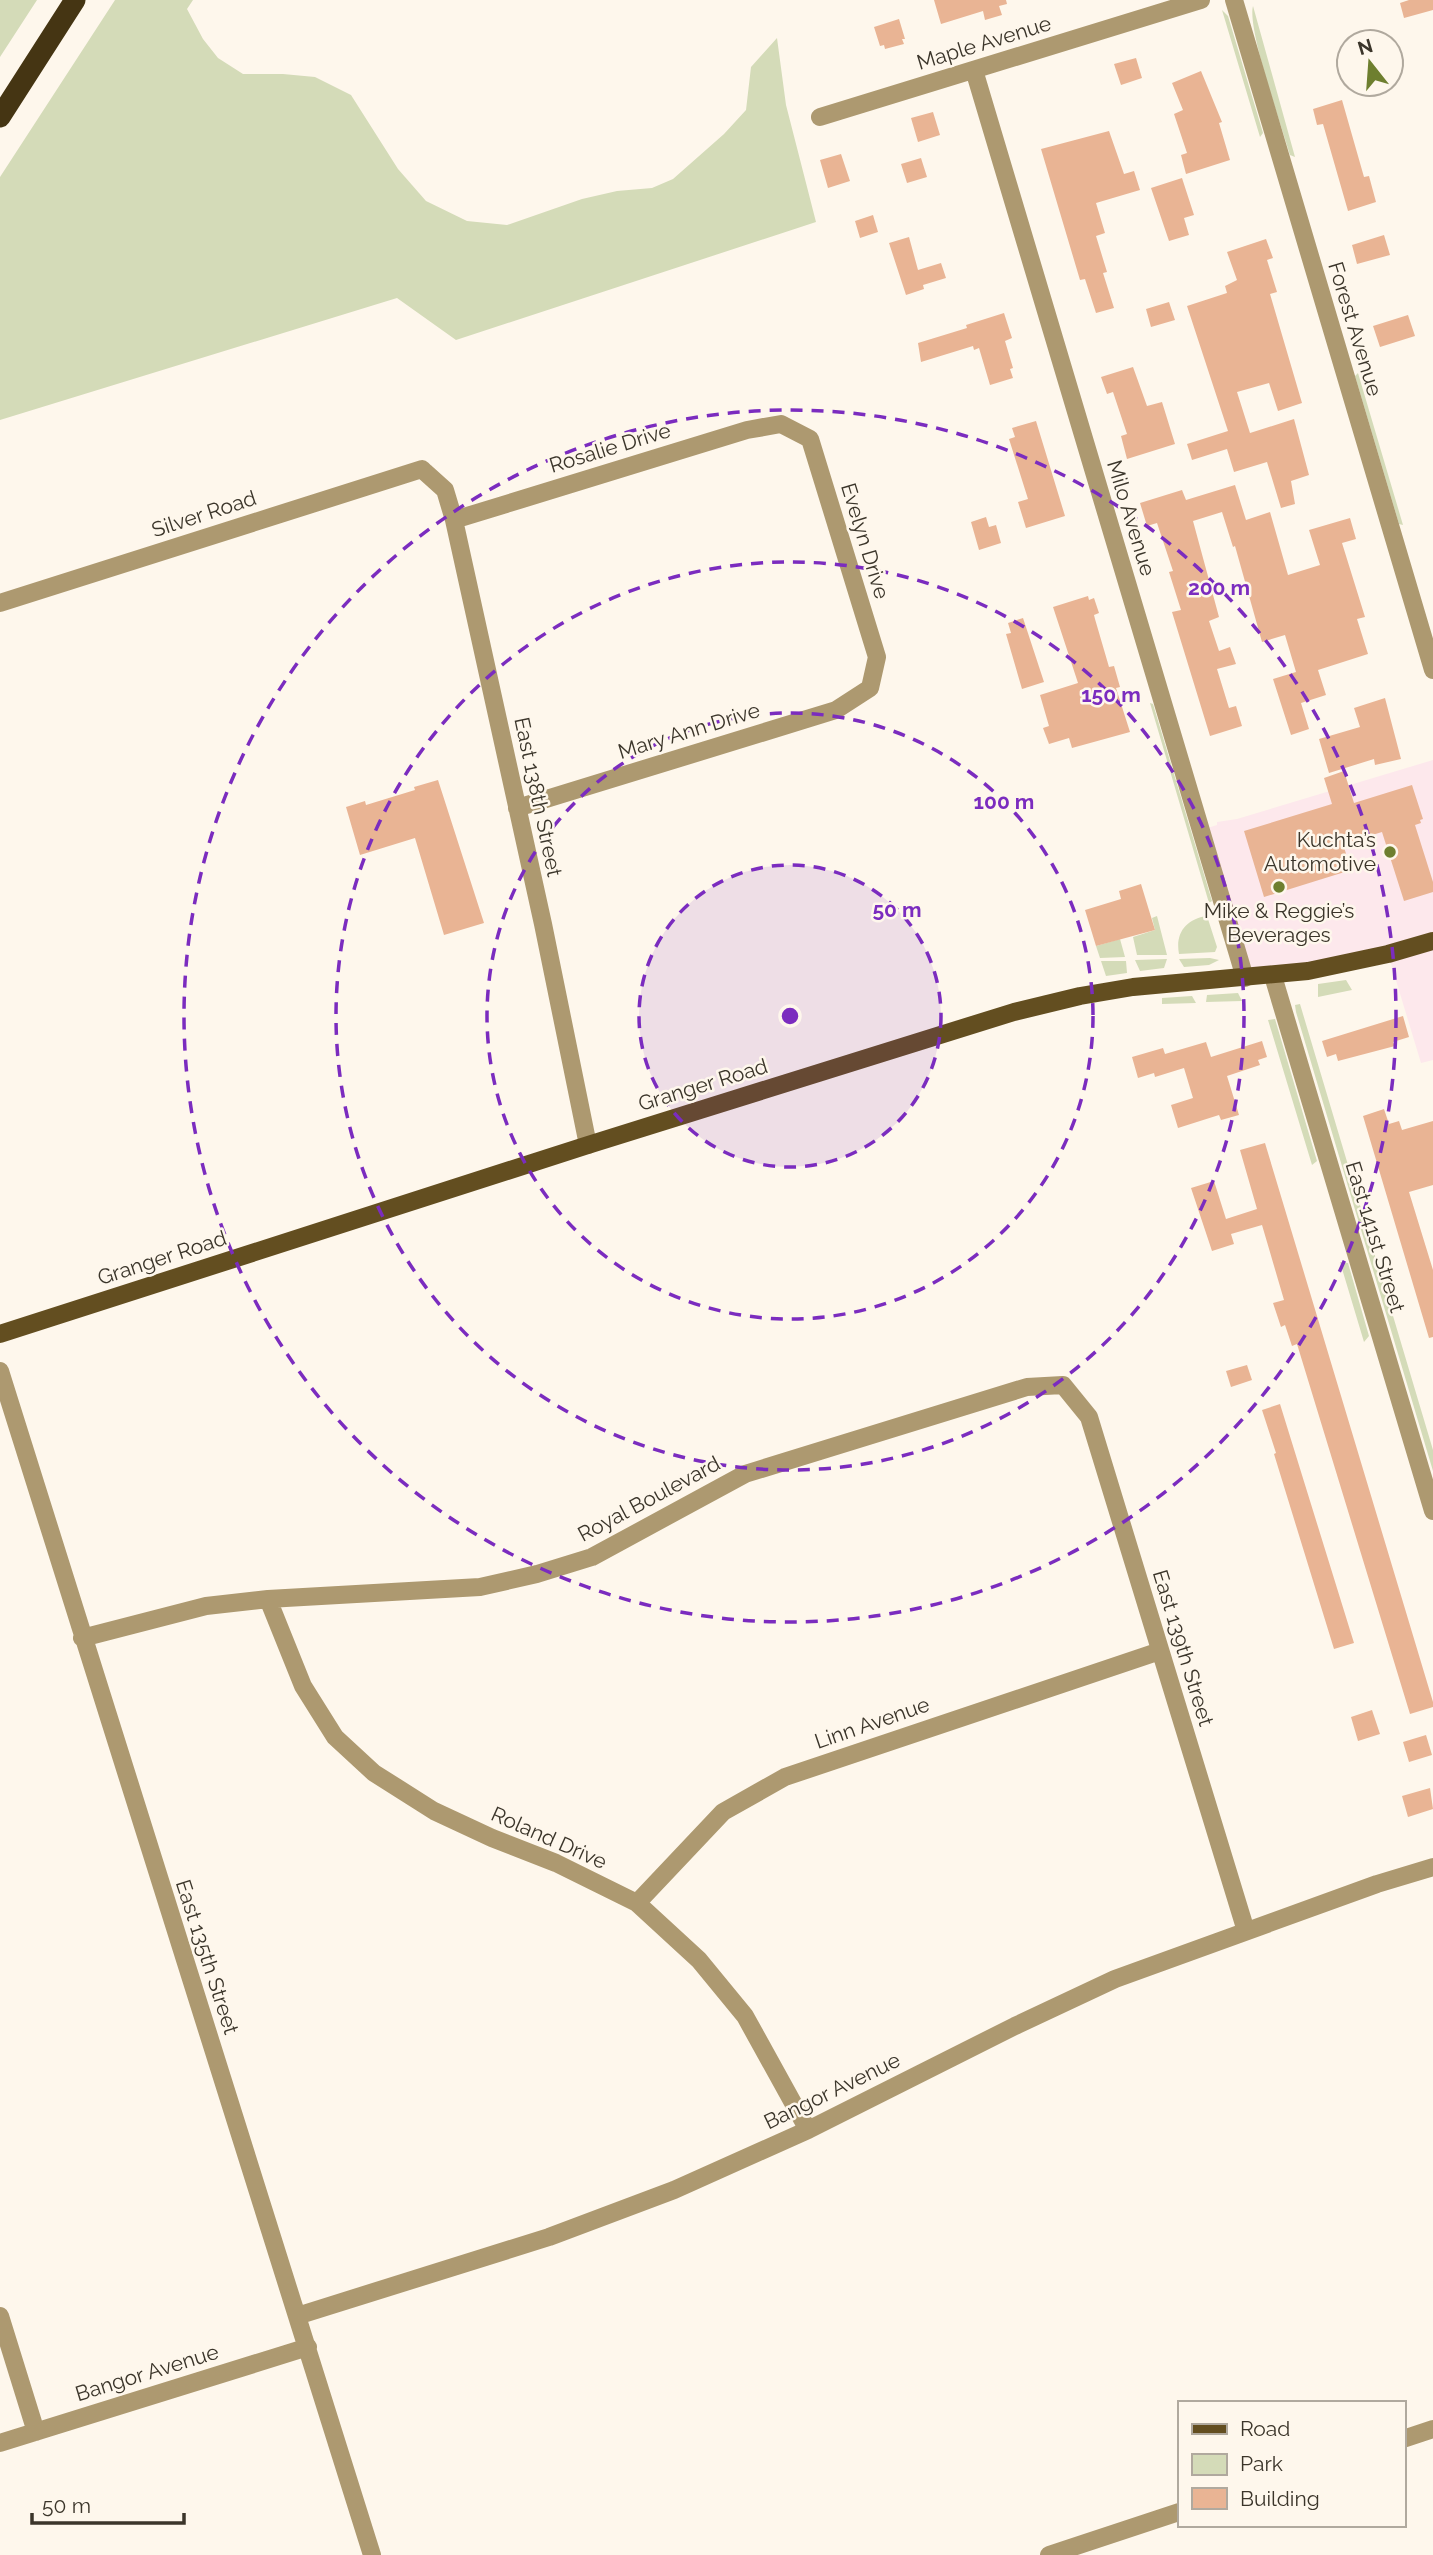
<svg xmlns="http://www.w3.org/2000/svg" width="1433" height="2555" viewBox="0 0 1433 2555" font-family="Raleway,sans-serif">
  <rect width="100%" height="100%" fill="#fef7ec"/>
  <path fill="#fde8ec" d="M1433,760V1060L1421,1063L1388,954L1245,978L1201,830L1217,825V822L1237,819Z"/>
  <path fill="#d4dbb8" d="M0,0H37L0,57Z
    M115,0H193L187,9L203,39L218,58L243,74H283L315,77L351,95L398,169L426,201L467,221L507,225L582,199L617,191L652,188L673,179L724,134L746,110L751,67L777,38L786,105L816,222L456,340L397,298L0,420V177Z
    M1253,6L1295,157L1290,155C1282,127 1247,29 1253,6Z
    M1222,10L1228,16L1263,133L1260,137Z
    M1358,373L1403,525L1399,524L1355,376Z
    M1150,703L1153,704L1212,901L1209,903Z
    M1157,916L1167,955H1137L1133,937L1155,930L1152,918Z
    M1207,916L1217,947L1215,952L1179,954C1175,933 1186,919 1207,916Z
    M1120,939L1125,957L1100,958L1096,946Z
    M1210,958L1219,960L1209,965L1184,967L1179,959Z
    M1167,959L1164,968L1140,971L1135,960Z
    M1101,961H1126L1127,973L1106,976Z
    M1346,980L1352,990L1318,997V984Z
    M1238,993L1242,1001L1206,1002L1207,995Z
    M1192,996L1196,1003L1162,1004V998Z
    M1300,1004L1433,1450V1471L1296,1012L1295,1005Z
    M1275,1019L1317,1161L1312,1165L1268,1020Z
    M1340,1262L1348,1263L1369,1336L1364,1342Z"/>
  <path fill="#e9b494" d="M934,0H1006L1007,4L999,6L1002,15L985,20L983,11L941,24Z
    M1409,0H1433V10L1404,18L1400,3Z
    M899,19L905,39H902L904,44L885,49L884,45L880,46L874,27Z
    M1136,58L1142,78L1121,85L1114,64Z
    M1201,71L1222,122L1219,123L1230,160L1186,174L1181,155L1187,153L1174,114L1183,110L1172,83Z
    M1342,100L1364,177L1369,176L1376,202L1348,211L1323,124L1317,125L1313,109Z
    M933,112L940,135L918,142L911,118Z
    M1109,131L1124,174L1134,171L1140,190L1096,203L1105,233L1096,236L1107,272L1103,273L1114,308L1096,313L1085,279L1080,280L1041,149Z
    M841,154L850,181L828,188L820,160Z
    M921,158L927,177L907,183L901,164Z
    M1182,178L1194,215L1184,218L1189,235L1169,241L1151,188Z
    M873,215L878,232L860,238L855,221Z
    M1384,235L1390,255L1357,264L1352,245Z
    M909,237L918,270L941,263L946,278L923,285L924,289L906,295L889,243Z
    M1266,239L1273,258L1267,260L1277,292L1270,294L1302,403L1278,411L1269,383L1237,392L1250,433L1294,419L1309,475L1291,481L1295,504L1281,508L1267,462L1234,472L1227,449L1192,460L1187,444L1228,431L1187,306L1227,293L1225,286L1237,280L1227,252Z
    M1169,302L1175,320L1151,327L1146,309Z
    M1004,313L1012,338L1005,341L1013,368L1010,369L1013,378L990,385L979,348L974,350L973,346L921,362L918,343L967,328L966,325Z
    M1408,315L1415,336L1380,347L1373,326Z
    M1133,367L1147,406L1162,402L1175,444L1127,459L1121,436L1127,434L1113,392L1107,394L1101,377Z
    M1036,421L1065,516L1026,528L1018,502L1028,499L1009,439L1015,437L1012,428Z
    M1235,485L1246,520L1270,512L1288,575L1320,565L1309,530L1350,518L1356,539L1342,543L1365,617L1357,619L1368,654L1318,670L1326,695L1301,703L1309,729L1291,735L1273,679L1296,672L1285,635L1262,642L1235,546L1233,547L1222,512L1193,521L1219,617L1209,621L1219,651L1230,647L1236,664L1217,669L1229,708L1236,706L1242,726L1210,736L1172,612L1181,610L1169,572L1173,571L1157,523L1147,526L1140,503L1182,490L1186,500Z
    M986,517L989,527L996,525L1001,543L979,550L971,522Z
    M1088,596L1089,600L1094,598L1099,613L1094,615L1095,619L1109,667L1114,666L1120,687L1116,688L1130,732L1072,748L1069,738L1049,744L1043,728L1049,726L1040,695L1078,683L1053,607Z
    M1023,618L1044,682L1022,689L1006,634L1011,633L1008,623Z
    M1385,698L1401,759L1375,765L1374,759L1329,773L1319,739L1360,727L1354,708Z
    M1344,771L1354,803L1412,785L1423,819L1420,820L1421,823L1415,825L1433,882V892L1404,901L1382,832L1343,844L1351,870L1264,897L1244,831L1332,804L1324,778Z
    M438,780L484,923L444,935L415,838L360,855L346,807L365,801L366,805L415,790L414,787Z
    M1141,884L1155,930L1096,946L1085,910L1121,899L1119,891Z
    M1403,1016L1409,1037L1393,1042L1395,1046L1338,1061L1336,1054L1327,1057L1322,1041Z
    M1262,1041L1267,1057L1258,1060L1260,1065L1227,1076L1239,1115L1221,1120L1219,1115L1178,1128L1171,1105L1193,1098L1184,1068L1155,1077L1154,1073L1138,1078L1132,1057L1163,1048L1165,1054L1206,1042L1211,1057Z
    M1384,1109L1389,1124L1399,1121L1402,1130L1433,1121V1185L1409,1192L1433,1270V1337L1429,1338L1363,1116Z
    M1265,1143L1433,1702V1707L1410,1714L1297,1344L1292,1346L1285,1325L1281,1327L1273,1303L1284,1300L1262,1225L1231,1234L1234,1244L1212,1251L1191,1188L1214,1181L1226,1219L1257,1209L1240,1150Z
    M1247,1365L1252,1380L1231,1387L1226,1371Z
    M1280,1404L1354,1643L1334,1649L1274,1454L1276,1453L1262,1410Z
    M1372,1710L1380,1734L1358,1741L1351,1717Z
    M1426,1735L1432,1755L1409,1762L1403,1742Z
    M1430,1788L1433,1809L1408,1817L1402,1796Z"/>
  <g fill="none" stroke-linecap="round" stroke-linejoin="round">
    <path stroke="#ad9970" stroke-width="18" d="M1234,0L1433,670
      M974,70L1245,978
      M820,117L1201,0
      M454,520L747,430L781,424L810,439L877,657L870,688L836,710L517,808
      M0,603L422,469L425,472L445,490L454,520L543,924L588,1145
      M1273,976L1433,1511
      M0,1371C121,1767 251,2160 372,2555
      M268,1599L303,1686L335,1737L374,1773L434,1811L492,1838L556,1863L637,1903L699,1960L745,2016L808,2130
      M82,1638L206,1606L268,1599L480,1587L537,1574L592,1557L745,1474L1027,1387L1063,1385L1089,1417L1246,1931
      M637,1903L723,1812L785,1777L1160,1651
      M0,2316L36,2432
      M297,2316L549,2237L674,2190L808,2130L1015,2026L1115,1979L1377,1884L1433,1867
      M1403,2439L1433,2429
      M0,2443L308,2347
      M1049,2555L1179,2512"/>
    <path stroke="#634e20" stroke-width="18" d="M0,1334L588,1145L1014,1012L1080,996L1133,987L1308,971L1388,954L1433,941"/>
    <path stroke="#453513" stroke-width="21" d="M0,117L75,0"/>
  </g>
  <circle cx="790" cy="1016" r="151" fill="#7b2cbf" fill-opacity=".12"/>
  <g fill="none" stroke="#7b2cbf" stroke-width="3.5" stroke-dasharray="12 9">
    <circle cx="790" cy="1016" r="151"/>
    <circle cx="790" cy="1016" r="303"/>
    <circle cx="790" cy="1016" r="454"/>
    <circle cx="790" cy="1016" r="606"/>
  </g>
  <g fill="#6e7f2f" stroke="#fef7ec" stroke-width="2.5">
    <circle cx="1390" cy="852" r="7"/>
    <circle cx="1279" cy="887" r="7"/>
  </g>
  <g text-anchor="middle" stroke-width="5" stroke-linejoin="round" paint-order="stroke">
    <g font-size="21" fill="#3b352a" stroke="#fef7ec">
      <text transform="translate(984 43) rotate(-17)" y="7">Maple Avenue</text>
      <text transform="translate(1355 329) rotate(73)" y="7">Forest Avenue</text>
      <text transform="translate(610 448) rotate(-17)" y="7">Rosalie Drive</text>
      <text transform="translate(204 514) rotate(-18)" y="7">Silver Road</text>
      <text transform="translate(1131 518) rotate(73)" y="7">Milo Avenue</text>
      <text transform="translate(865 541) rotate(73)" y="7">Evelyn Drive</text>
      <text transform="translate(689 731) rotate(-17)" y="7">Mary Ann Drive</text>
      <text transform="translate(538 797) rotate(78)" y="7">East 138th Street</text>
      <text transform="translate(703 1085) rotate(-17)" y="7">Granger Road</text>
      <text transform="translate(1375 1237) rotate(73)" y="7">East 141st Street</text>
      <text transform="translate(162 1258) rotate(-18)" y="7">Granger Road</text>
      <text transform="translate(649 1499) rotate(-28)" y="7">Royal Boulevard</text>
      <text transform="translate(1183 1648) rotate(73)" y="7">East 139th Street</text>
      <text transform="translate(872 1723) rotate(-19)" y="7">Linn Avenue</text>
      <text transform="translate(549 1838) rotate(24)" y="7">Roland Drive</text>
      <text transform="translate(207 1957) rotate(72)" y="7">East 135th Street</text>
      <text transform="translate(832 2091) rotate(-26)" y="7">Bangor Avenue</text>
      <text transform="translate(147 2373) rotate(-17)" y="7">Bangor Avenue</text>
    </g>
    <g font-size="21" fill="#3b352a" stroke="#fef7ec" text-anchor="end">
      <text x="1376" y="847">Kuchta’s<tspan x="1376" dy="24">Automotive</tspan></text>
      <text x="1279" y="918" text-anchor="middle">Mike &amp; Reggie’s<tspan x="1279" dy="24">Beverages</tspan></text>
    </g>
  </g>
  <circle cx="790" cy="1016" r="10" fill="#7b2cbf" stroke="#fef7ec" stroke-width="3.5"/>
  <g font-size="21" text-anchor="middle" font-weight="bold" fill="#7b2cbf" stroke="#fef7ec" stroke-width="5" stroke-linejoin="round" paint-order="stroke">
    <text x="1219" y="595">200 m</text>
    <text x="1111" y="702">150 m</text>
    <text x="1004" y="809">100 m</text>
    <text x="897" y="917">50 m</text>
  </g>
  <rect x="1178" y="2401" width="228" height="126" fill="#fef7ec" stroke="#b0a99e" stroke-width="2"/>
  <rect x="1192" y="2424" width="35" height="10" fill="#634e20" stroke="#b0a99e" stroke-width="2"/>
  <text x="1240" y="2436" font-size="21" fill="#3b352a">Road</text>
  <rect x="1192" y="2454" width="35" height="21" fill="#d4dbb8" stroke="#b0a99e" stroke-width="2"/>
  <text x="1240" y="2471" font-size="21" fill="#3b352a">Park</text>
  <rect x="1192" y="2488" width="35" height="21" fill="#e9b494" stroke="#b0a99e" stroke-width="2"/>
  <text x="1240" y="2506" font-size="21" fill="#3b352a">Building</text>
  <g transform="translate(1370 63) rotate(343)"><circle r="33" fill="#fef7ec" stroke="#b0a99e" stroke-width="2"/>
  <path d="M0-5L12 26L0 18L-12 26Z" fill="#6e7f2f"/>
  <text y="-10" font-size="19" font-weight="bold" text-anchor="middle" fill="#3b352a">N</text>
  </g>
  <path d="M32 2513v10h152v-10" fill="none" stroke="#3b352a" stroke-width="3.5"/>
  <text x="42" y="2513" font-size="21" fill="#3b352a" stroke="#fef7ec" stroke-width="5" paint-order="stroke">50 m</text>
</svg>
